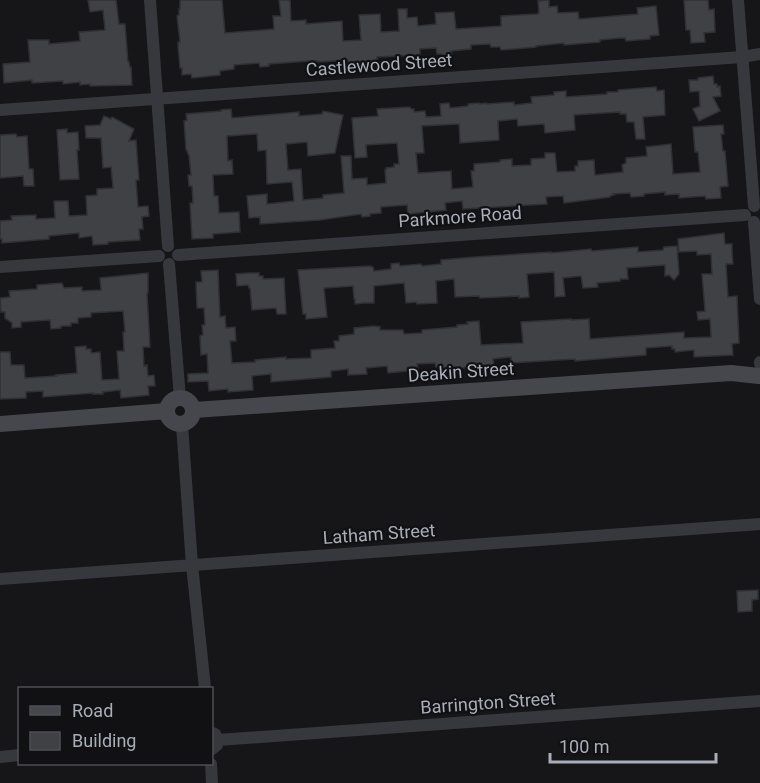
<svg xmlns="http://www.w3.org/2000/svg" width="760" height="783" viewBox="0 0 760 783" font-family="Roboto,sans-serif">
  <rect width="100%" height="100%" fill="#161618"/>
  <path fill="#404145" stroke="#303034" stroke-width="1.5" d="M88,0H116L119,24H125L128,62H129L130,67H131L132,85L90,86V84L80,85V82L63,84V81L32,83V80L4,83L3,64L30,62L28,40H49V44L80,41L79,32L105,30L103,10L90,12Z
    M180,0H222L225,33L274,29L273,16H281L279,0H290L291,21L306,20V24L342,21L343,41L361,40L359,15L380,14L381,32L399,31L398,9H407V18L417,17L418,26L436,24L435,13L454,12L456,29L501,26V16L537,14L539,13L538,1L549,0V7L557,6L558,13L578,12L579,19L638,14L637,8L656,6L659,35L650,36V39L637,40L626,41L625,38H620L600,40V42L564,45V43L536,46V47L501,50L500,47H491L490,44L471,45V49L451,51L452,54L441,55V54H437L436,48L420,49V55L377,57V61L360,63H348V60L318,62V61H309L269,64V66L260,67L259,63L234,65V69L220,71V75L192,78L191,74L182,75V68H180L178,46V42H180L177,16L179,15V9H180Z
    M684,0H708L709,10L714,9L715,32L704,33L705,42L691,43L690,30H686Z
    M713,76L714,84H717V87L720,86L721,96L713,97L720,111L699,121L693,109L700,106L699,91L690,92L689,80H698V78Z
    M656,87L657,91L664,90L665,115L643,117L645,139H636L634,122H627L626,114H620V112L574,115L575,130L545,133L544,124L518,126L517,119L498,121L499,140L460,143L459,124L422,126L424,153H416L418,173L451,171L452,189L473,187L471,171H474V164L500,162V160L512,159V166L531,165V159L545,158V153H555L557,172L575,171V166H578V161L594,160L595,175L623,172L622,165L626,163V158L647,156L646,147L671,144L673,174L700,172L698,152H695L693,127L723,125L724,134H721L723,151H725L728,186L720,187L721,198L706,199L705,196L679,198V194L665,195V192L644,194V196L631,197L630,193L613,194L614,195L610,196V197L564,203L563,196L546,197L547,204L463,209L462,201L445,203L446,210L408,214L407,205L381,207V213L370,214V216L362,217L361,214L320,220L260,224V217L249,218L247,196L267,194V204L294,201L292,182L267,184L266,150L258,151L257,134L227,136L228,161L232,160L233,174L213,175L214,196H218L219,213L239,212L240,232L213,234V238L192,239L190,203H193L192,186H189L188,175H191L189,156L186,149L184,121L187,120L186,114L221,111V110L231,109L232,118L299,112V116L322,114L323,111L343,115L335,153L308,156L307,142L286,144L288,170L301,169L303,200L323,198V195L344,193L341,156H351L352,179L367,178V185L386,183L385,170H386V168L394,167V164H399L397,143L366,145L367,157L355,158L352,118L378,116L377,109L410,107L411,109H414V112L425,111L426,117L441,116L440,104L449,103L450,108L468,106V104L479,103V104L486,103V104L514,102V105L532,103L531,97L554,95V92L566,91V97L607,94V92H618V90Z
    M104,116L111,119L112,117L134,129L129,141L136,140L139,180H136L138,207L148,206L149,216L142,217L143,229H139L140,240L108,242V244L93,245L92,236L79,238V233L49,236V239L2,243V239H0V221L12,220L11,216L36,215V219L55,218L54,201H68L69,216L87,215L86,196L97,195V189L113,188L111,167L103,168L101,138H86L85,126L100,125Z
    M67,129V133L78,132L79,150H77L79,179L60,180L57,130Z
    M16,134L17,137L27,136L29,169H33L34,186H24L23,176L0,178V135Z
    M724,233L725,244H732V253L733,264H726L728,297L737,296L739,343L732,344L733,355L694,357V350L675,352V349H672V346L646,348V355L575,361V359L511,363V357L493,359L494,365L439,370L438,367H436L435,363L417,364L418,370L388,373L387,366L366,368L367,374L348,375V369L331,371V377L271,382V374L252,376L253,390L228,392V389L209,391L208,381L188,382V374L208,373L207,354L201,355L200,336L203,335L202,325H205L204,308H197L196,282H202L201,271L218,270L220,317L225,316L226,328L235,327L236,341H230L232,363L255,362V360L286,357V359L311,358V350L335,348L334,341H339V336L354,334V328L374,326L380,327V330H403L404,334L422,333V330L457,327V325L468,324L467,322L479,321L481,345L523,343L521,322L571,319V320L589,319L590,339L684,332V338L711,337L710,319L698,320L697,312L705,311L702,274H712L711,254L697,255V251L679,252L678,239Z
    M677,246L679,274L674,280L669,275L665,276V265L627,268L628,279H620V281L597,283L598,287L583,288L581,276L563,278L565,296L555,297L554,272L527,274L529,297L519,298V296L480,298L479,296L455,297L454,279L436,281L437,303L417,304L416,302L406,303L404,283L374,286V303H364L355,304V299H354L353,286L325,288L324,289L327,317L306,319V314H303L298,270L370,266L373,267L374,271L391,269V264L399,263L400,266L421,264L422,266L441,264V260L475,257L551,252V253L591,249L592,251L638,247V252L663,250L664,247Z
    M148,273V293H147L150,347H143L144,366L147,365L148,376L154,375L155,386H148L149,395L121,398L120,390L103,392V394H93V393L43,397V391L26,392V398L0,399V352H10L11,365H24L25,378L56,376L55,375L77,373L75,347L86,346V349H91V353L100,352L102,380L119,379L117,351H124L123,332H125L123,311L91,313V317L78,318V323H71V326H61V328L51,329L50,320L21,322V327L12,328V323L5,318V312H1L0,298L10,297L9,291L37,289V285L62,283L64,288L82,287V291L101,290L100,278Z
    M248,273H259V276H263V279L284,278L286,314H277L276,308L252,310L250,288H249L248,285L237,286L236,274Z
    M758,590V599L752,600V611L738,612L737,591Z"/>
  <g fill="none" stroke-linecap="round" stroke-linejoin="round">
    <path stroke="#37383d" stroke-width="12" d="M150,0L168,246
      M738,0L754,206
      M0,110L742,57L760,54
      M754,222L760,299
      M178,255L745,215
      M169,264L180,398
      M0,267L159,256
      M760,364V362
      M182,425L192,565L205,688
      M0,579L760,524
      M212,733L215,734L218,740L217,745L212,749
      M218,740L760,701
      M0,757L20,755
      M211,764L212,783"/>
    <path stroke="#45474d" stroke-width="16" d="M167 411a13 13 0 1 1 26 0a13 13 0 1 1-26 0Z
      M194,410L731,373L759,376
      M0,424L167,411"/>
  </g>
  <g text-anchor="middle" stroke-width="4.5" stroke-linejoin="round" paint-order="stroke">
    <g font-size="18" fill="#a8adb8" stroke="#111113">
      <text transform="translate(379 65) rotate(-4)" y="6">Castlewood Street</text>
      <text transform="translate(460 217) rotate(-4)" y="6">Parkmore Road</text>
      <text transform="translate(461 372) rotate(-4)" y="6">Deakin Street</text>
      <text transform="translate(379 534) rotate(-4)" y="6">Latham Street</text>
      <text transform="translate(488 703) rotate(-4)" y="6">Barrington Street</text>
    </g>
  </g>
  <rect x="18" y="687" width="195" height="78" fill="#111113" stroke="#4d4f55" stroke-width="1.5"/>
  <rect x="30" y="706" width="30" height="9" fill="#45474d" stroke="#4d4f55" stroke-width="1.5"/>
  <text x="72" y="717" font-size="18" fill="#a8adb8">Road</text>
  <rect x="30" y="732" width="30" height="18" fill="#404145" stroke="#4d4f55" stroke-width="1.5"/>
  <text x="72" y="747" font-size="18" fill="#a8adb8">Building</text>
  <path d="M550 753v9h166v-9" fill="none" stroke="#a8adb8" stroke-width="3"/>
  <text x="559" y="753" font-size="18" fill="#a8adb8" stroke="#111113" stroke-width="4.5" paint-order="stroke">100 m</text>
</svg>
